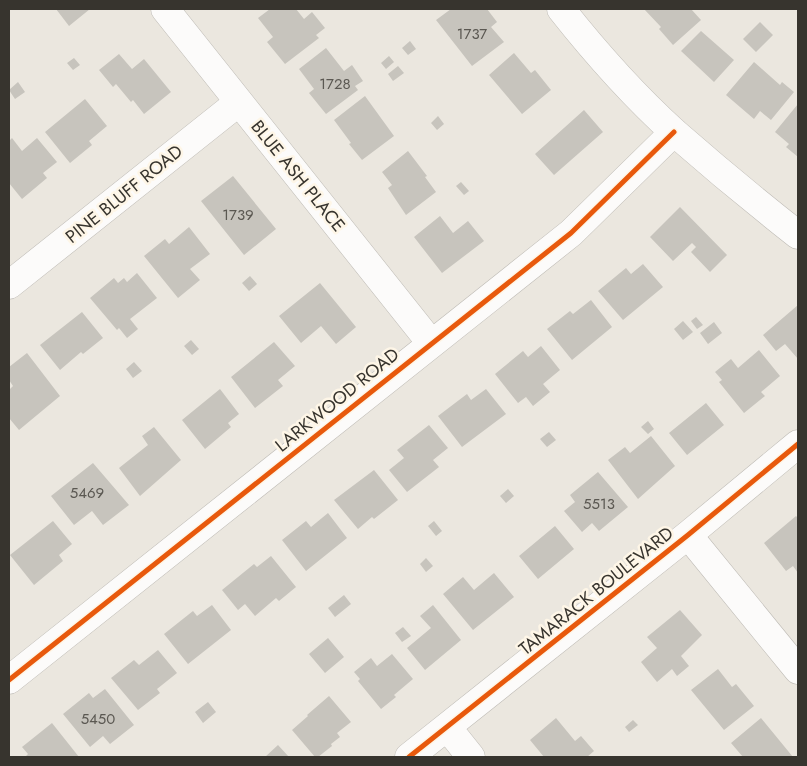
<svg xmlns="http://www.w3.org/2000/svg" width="807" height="766" viewBox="0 0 807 766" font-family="Jost,sans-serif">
  <rect width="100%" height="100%" fill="#ebe7df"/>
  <path fill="#c7c4bd" d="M56,9H90L69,26Z
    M270,9H296L304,19L312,12L325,28L316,35L319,38L285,64L267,42L273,37L258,18Z
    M451,9H487L497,22L491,27L504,42L472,66L436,20Z
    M644,9H691L701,20L673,45L659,29L661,27Z
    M760,22L773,35L756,52L743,39Z
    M701,31L734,60L714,82L681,51Z
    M410,41L416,49L408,55L402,48Z
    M326,48L344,71L352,65L363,81L355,86L358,90L326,114L309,93L314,89L299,69Z
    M514,53L531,73L535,70L551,90L522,114L489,75Z
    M119,54L132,69L144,59L171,92L144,114L133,100L131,102L116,84L113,87L99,70Z
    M389,56L394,62L386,69L381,63Z
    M74,58L80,65L73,70L67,63Z
    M754,62L780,85L782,82L794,92L771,120L760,111L754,119L726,95Z
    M398,66L404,73L393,81L388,74Z
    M18,82L25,92L15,99L9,90Z
    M365,96L394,136L362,160L349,144L351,143L334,120Z
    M85,99L107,126L89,141L92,145L70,163L45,132Z
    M798,104V157L786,147L789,144L775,132Z
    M584,110L603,132L554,175L535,154Z
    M438,116L444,124L437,130L431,123Z
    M12,138L22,151L37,138L57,162L43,173L47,178L22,199L9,183V141Z
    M408,151L427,176L425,177L436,192L406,215L388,188L392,185L382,172Z
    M233,176L276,229L244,255L201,201Z
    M461,182L469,191L464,195L456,186Z
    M680,207L727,255L710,272L691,252L696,247L692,243L673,261L650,237Z
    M440,216L453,233L468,221L484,241L442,273L414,237Z
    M189,227L210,254L190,269L200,280L178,298L144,256L165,239L169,244Z
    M643,264L663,287L623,320L598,291L626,268L631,274Z
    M137,273L157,298L130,319L138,329L127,338L119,328L117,330L90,298L114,278L118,283L124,278L127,282Z
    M250,276L257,284L249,291L242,283Z
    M320,283L356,327L336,344L321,326L301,343L279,316Z
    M591,300L612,327L572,360L547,329L570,311L573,314Z
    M798,305V359L785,344L776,351L763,335Z
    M82,312L103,338L83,354L81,352L60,370L40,345Z
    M696,317L703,325L697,329L691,321Z
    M683,321L693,332L683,340L674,329Z
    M714,322L722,333L708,344L700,333Z
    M191,340L199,349L192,355L184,346Z
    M274,342L295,366L278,380L283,386L255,408L231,377Z
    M541,346L560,370L543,384L550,392L533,406L526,397L518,403L495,374L523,351L528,357Z
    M759,350L780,376L761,392L765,396L744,413L719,382L722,380L715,372L731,359L738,368Z
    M27,353L60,396L19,430L9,418V390L13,386L9,380V367Z
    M134,362L142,371L133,378L126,369Z
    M220,389L239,414L228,423L231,427L205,449L182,420Z
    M486,389L506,414L462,447L438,416L467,394L471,400Z
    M706,403L724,425L687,455L669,433Z
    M648,421L654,429L648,434L641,427Z
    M429,425L448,448L433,460L439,467L407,492L389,470L404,458L397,450Z
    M154,427L181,460L140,496L119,468L148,445L142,436Z
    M549,432L556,440L547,447L540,439Z
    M651,436L675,466L638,499L608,460L625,447L630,453Z
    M93,463L129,505L103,525L92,511L74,525L51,496Z
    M374,470L398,500L374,519L372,517L358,529L334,500Z
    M598,472L628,507L599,531L592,523L582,532L564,511L575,502L570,495Z
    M508,489L514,496L506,503L500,496Z
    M328,513L347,538L306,571L282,540L306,521L311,527Z
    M796,516L798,518V573L793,566L786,571L764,543Z
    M53,521L72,544L59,555L63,561L34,585L10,555Z
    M434,521L442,531L436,536L428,526Z
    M555,526L574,549L538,579L519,556Z
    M271,556L296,587L279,601L276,598L255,616L245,604L238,610L222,590L254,564L257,567Z
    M426,558L433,566L426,572L420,564Z
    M494,573L514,597L473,630L443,594L463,577L474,590Z
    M344,595L351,604L335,617L328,608Z
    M212,605L231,630L188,664L164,634L193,611L197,616Z
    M433,605L461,640L425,670L407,648L431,628L420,616Z
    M680,610L702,635L681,656L689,666L677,676L672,669L657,682L641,662L657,648L647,637Z
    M403,627L411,636L402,642L395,633Z
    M328,638L344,657L325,673L309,654Z
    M158,650L177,673L157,689L160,693L138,710L111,678L134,660L139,665Z
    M392,654L413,679L394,695L396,697L381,709L358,681L360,679L354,672L371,658L377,666Z
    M718,669L732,687L736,684L754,706L724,730L691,690Z
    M105,689L134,725L110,744L103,736L90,747L63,714L89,693L93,698Z
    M329,696L351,722L337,733L340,737L331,744L332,746L318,757H315L292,730L308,716L307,715Z
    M208,702L216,712L203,723L195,712Z
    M556,718L575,741L581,736L594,751L587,757H544L530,740Z
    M761,718L793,757H743L731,743Z
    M633,720L638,725L629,732L625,727Z
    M52,723L79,757H25L28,754L22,747Z
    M278,745L289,757H265Z"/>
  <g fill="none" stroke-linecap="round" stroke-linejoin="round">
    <defs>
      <path id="minor" d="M165,9L431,343
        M561,9C595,52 633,95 675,133C715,168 756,202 798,235
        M9,285L239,102
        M688,535L798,670
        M9,680L571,233L674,132
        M447,727L471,757
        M409,757L688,535L798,444"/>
    </defs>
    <use href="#minor" stroke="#bdbab4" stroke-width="29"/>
    <use href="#minor" stroke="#fcfbfa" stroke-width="28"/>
    <defs>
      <path id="cycleway" d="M9,680L571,233L674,132
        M409,757L688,535L798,444"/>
    </defs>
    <use href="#cycleway" stroke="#fef6e7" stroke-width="8"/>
    <use href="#cycleway" stroke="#e8590c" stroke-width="5"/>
  </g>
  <g text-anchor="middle" stroke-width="5" stroke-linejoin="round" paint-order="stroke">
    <g font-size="15" fill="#5b5852">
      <text x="472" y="39">1737</text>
      <text x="335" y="89">1728</text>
      <text x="238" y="220">1739</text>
      <text x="87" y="498">5469</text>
      <text x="599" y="509">5513</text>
      <text x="98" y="724">5450</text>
    </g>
    <g font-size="18" fill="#37342e" stroke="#fef6e7">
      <text transform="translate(298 176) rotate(51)" y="6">BLUE ASH PLACE</text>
      <text transform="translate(124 194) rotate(-39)" y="6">PINE BLUFF ROAD</text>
      <text transform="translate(337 400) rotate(-39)" y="6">LARKWOOD ROAD</text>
      <text transform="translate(596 591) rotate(-39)" y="6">TAMARACK BOULEVARD</text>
    </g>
  </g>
  <rect width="807" height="766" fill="none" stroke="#37342e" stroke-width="20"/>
</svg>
